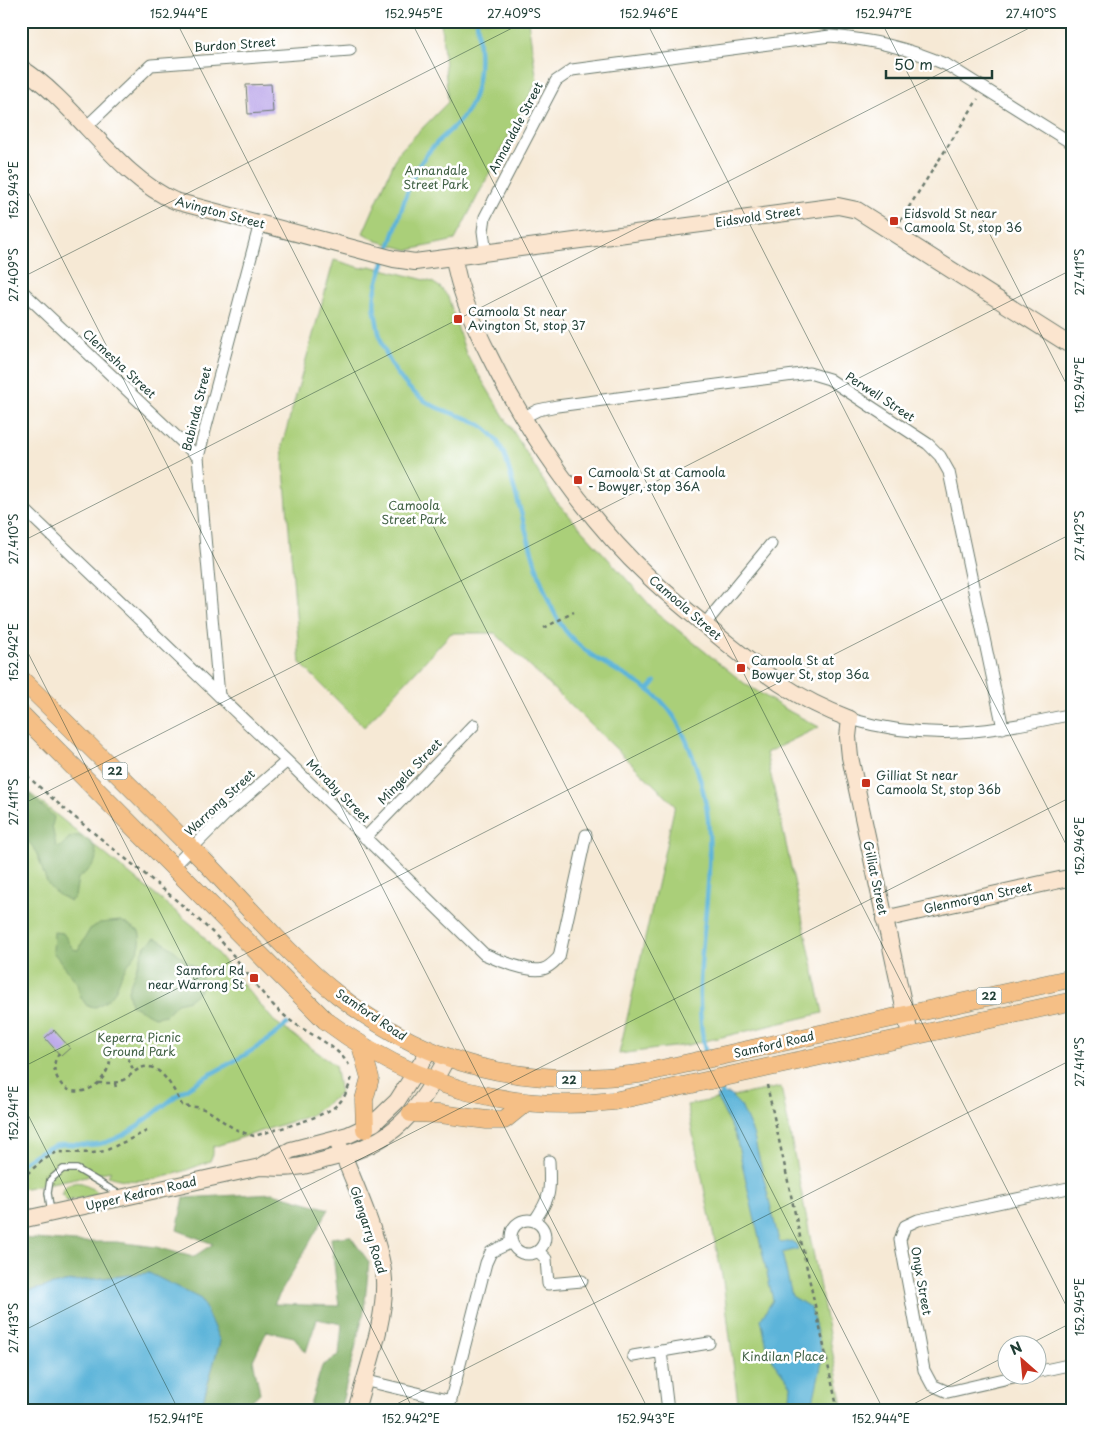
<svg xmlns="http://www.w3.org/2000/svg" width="1094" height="1432" viewBox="0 0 1094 1432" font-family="'Playpen Sans',sans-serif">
  <rect width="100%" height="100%" fill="#fff"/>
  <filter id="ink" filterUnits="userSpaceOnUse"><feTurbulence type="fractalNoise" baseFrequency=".02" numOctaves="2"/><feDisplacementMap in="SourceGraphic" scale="10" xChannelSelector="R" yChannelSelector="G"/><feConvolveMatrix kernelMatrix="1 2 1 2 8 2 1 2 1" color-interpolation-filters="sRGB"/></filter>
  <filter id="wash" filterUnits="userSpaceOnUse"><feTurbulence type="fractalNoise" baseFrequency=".0096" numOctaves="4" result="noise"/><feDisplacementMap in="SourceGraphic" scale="20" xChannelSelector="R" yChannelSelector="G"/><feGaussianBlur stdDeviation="1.12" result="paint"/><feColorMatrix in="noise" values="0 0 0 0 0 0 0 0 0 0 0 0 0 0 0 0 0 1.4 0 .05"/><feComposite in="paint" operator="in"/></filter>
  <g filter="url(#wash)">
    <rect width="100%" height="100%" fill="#f6e9d5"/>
    <path fill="#aacf79" stroke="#648656" d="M441,21H528L537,81L455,240L409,250L377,241L363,233L398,153L448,102Z
      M334,260L362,268L370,266L402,274L432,282L441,288L448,297L466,354L555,500L657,613L744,683L787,710L819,727L766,753L823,1013L688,1045L619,1054L675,805L495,633H451L364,727L300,663L282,445Z
      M21,786L196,928L274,1021L335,1065L340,1094L311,1115L213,1147V1154L210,1161C177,1174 142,1188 108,1176L111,1171L21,1189Z
      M781,1087L844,1411H739L723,1281L687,1105Z
      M74,1182L82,1183L101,1194L67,1201L62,1194C63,1187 67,1184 74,1182Z"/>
    <path fill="#87b269" stroke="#53784e" d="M21,787L54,817L52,826L56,846L60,847C64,844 66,840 69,838C82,830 101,846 95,861C92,868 85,873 78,878L75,897L70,901C62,897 52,892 48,884C40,869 40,846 21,837Z
      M121,921L139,931C145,950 130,958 122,974C114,992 116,996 96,1007L87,1006L80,996L78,984L53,952L54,932L63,933L73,949L78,950L90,929L100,923Z
      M155,938C172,945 183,961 199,969L203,982L199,992L189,1000L177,1003L166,1015L154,1017L131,1005L128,990L145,946Z
      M273,1193L329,1209L274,1304L339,1306L331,1238L350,1236L369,1262L364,1311L340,1411H308L322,1366L339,1355L342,1324L317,1319L306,1352L294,1337L267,1331L253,1360L260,1393L240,1411H200L220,1341L149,1273L65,1282L21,1293V1238L75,1242H117L156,1247L193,1257L213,1244L177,1230L184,1198Z"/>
    <path fill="#5cb4d9" stroke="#3e7886" d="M729,1094L741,1106L753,1133L779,1241L781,1243L791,1241L796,1244L798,1249L782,1253L792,1296L811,1308L823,1357L811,1411H789L791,1385L769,1356L761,1319L773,1300L736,1137L716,1096Z
      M149,1273L201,1299L220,1341L200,1411H21V1293L65,1282Z"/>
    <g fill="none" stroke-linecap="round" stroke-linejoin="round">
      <path stroke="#5cb4d9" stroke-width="4.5" d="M477,21C479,44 482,70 475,93C466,125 441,133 424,158C407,181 401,215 391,242C386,259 378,276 375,294C374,301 374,309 376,317C381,355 401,391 438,408C459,417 479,418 495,438C506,452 509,471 514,488C527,530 541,602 568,634C603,675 656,676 681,729C696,760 708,799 709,833C713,907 689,982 706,1055
        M649,689L655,682
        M716,1083L725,1098
        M21,1164C34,1155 50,1144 66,1144C80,1144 92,1147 107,1142C136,1132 155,1111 179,1094C215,1068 253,1056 287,1024"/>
    </g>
    <g id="blocks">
      <path fill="#b49ee7" d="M271,84L273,112L248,114L246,85Z
        M54,1030L70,1048L61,1056L45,1038Z"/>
    </g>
  </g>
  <g filter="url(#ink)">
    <use href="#blocks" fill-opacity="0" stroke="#6a796c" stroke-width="1"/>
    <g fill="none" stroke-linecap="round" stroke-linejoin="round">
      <defs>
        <path id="lane" d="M51,1212L48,1193L50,1180L63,1169H77L119,1194"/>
        <path id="street" d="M86,127L151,65L350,50
          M486,254L483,231L485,217L556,81L572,70L830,36C869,39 911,49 947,65L1073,144
          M21,290L198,457
          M524,417L538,410L557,406L809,373L829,379L928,444L940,456L949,472L1003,728
          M21,506L287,761L484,954C497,960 530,973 543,969C550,967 554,962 559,957L586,835
          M704,625L771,544
          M219,696L198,457L260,223
          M850,719C933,743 991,731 1073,714
          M365,838L474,725
          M173,867L226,814L287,761
          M511 1237a17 17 0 1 1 34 0a17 17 0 1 1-34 0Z
          M535,1220C552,1195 550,1190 549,1161
          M538,1251L546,1259L548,1284L582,1281
          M661,1351L668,1411
          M633,1356L709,1343
          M1036,1372L1073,1364
          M1026,1374L948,1392L932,1385L924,1370L900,1240L905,1226L918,1220L1073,1187
          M363,1380L451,1401
          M448,1411L486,1263L491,1252L512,1242"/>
        <path id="secondary" d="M21,68C76,102 117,177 175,201L394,259L415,262L838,206L857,210L1073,347
          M454,258C459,292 474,326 490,357C526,431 587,519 648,576C670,597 694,616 717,635C762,672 794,698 850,719L848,737L850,757L910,1035
          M884,919L1073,877
          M336,1138C351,1175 382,1242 384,1280C386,1321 366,1371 356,1411
          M260,1167L291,1150L348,1135L374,1123L397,1101L429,1051
          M21,1220L260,1167C271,1167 284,1169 295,1167C307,1166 320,1161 332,1158C395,1143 417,1112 447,1058"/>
        <path id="primary" d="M21,679C85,741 148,804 210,867C251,910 291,958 338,995C431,1068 523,1088 639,1074L1073,978
          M21,714L325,1020C411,1085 506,1114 614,1101L1073,1001
          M361,1046L370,1078L364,1100L365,1129
          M411,1113L440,1114L487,1120H504L525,1103"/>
      </defs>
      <use href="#lane" stroke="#6a796c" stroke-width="8"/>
      <use href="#street" stroke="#6a796c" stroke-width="13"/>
      <use href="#secondary" stroke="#6a796c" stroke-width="18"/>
      <use href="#primary" stroke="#6a796c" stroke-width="19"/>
      <path stroke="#6a796c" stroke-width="2.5" stroke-dasharray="4 4" stroke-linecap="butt" d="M900,221L978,99
        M544,628L574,612
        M21,770C81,827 151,875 212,932C239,957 257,993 286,1017C306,1034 334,1042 349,1065
        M59,1053C54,1061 53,1067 56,1075C59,1083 64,1089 72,1091C89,1094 102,1083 108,1068C111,1061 110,1056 116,1051L126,1053L134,1072
        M98,1083C109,1083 119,1084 128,1077C132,1074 136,1070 141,1068C161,1060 176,1094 183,1107C209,1104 215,1118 235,1129C241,1132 248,1134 254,1136C274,1130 324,1118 338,1104C346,1097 349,1086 352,1077
        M115,1083L116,1088
        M767,1085L838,1411
        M21,1179L43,1160L57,1152L93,1153L105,1151L147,1131"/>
      <use href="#lane" stroke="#fff" stroke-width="5.5"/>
      <use href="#street" stroke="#fff" stroke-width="11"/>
      <use href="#secondary" stroke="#fbe5cf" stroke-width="16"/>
      <use href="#primary" stroke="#f5bf86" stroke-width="18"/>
    </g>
  </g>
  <path fill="none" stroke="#1f3d34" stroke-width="1" stroke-opacity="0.45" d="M176,21L884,1411M411,21L1073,1319M646,21L1073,858M881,21L1073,397M21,178L649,1411M21,278L526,21M21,542L1043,21M21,639L414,1411M21,805L1073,269M21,1068L1073,533M21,1101L179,1411M21,1332L1073,796M1030,1344L1073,1322M383,1411L1073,1059M900,1411L1006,1356"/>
  <g fill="#c8321e" stroke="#fff" stroke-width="2">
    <rect x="889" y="216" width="10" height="10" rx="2.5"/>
    <rect x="453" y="314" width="10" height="10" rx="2.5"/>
    <rect x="573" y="475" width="10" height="10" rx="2.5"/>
    <rect x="736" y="663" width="10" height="10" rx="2.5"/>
    <rect x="861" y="778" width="10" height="10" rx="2.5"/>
    <rect x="249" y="973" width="10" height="10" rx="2.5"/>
  </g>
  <g text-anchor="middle" stroke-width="5" stroke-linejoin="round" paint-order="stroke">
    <g fill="#fff" stroke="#627771" stroke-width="1">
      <rect x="102.5" y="762.5" width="25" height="17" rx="4"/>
      <rect x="976.5" y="987.5" width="25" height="17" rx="4"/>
      <rect x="556.5" y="1071.5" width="25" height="17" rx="4"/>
    </g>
    <g font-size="11" font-weight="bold" fill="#1f3d34">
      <text x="115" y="775">22</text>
      <text x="989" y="1000">22</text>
      <text x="569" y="1084">22</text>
    </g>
    <g font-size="12" fill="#1f3d34" stroke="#fff">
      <text transform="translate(235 45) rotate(-4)" y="4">Burdon Street</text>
      <text transform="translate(516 128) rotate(-62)" y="4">Annandale Street</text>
      <text transform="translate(220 213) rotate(15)" y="4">Avington Street</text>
      <text transform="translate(758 217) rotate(-8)" y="4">Eidsvold Street</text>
      <text transform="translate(119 364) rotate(43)" y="4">Clemesha Street</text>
      <text transform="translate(880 397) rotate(33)" y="4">Perwell Street</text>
      <text transform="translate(197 409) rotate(-76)" y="4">Babinda Street</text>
      <text transform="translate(685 608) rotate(41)" y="4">Camoola Street</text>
      <text transform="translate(410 772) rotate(-46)" y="4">Mingela Street</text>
      <text transform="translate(338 791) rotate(45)" y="4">Moraby Street</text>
      <text transform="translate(220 803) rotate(-43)" y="4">Warrong Street</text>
      <text transform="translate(875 878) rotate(78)" y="4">Gilliat Street</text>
      <text transform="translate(978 898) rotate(-12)" y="4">Glenmorgan Street</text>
      <text transform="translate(371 1015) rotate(34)" y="4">Samford Road</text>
      <text transform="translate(774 1045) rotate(-13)" y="4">Samford Road</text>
      <text transform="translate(141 1194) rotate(-13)" y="4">Upper Kedron Road</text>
      <text transform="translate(368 1230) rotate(72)" y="4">Glengarry Road</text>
      <text transform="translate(921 1281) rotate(80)" y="4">Onyx Street</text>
    </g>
    <g font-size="12" fill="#426245" stroke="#fff">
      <text x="436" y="175">Annandale<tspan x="436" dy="14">Street Park</tspan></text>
      <text x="414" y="510">Camoola<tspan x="414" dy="14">Street Park</tspan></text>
      <text x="139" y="1042">Keperra Picnic<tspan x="139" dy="14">Ground Park</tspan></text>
      <text x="783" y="1361">Kindilan Place</text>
    </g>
    <g font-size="12" fill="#1f3d34" stroke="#fff" text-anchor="start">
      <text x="904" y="218">Eidsvold St near<tspan x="904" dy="14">Camoola St, stop 36</tspan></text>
      <text x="468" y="316">Camoola St near<tspan x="468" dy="14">Avington St, stop 37</tspan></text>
      <text x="588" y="477">Camoola St at Camoola<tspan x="588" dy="14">- Bowyer, stop 36A</tspan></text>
      <text x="751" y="665">Camoola St at<tspan x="751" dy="14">Bowyer St, stop 36a</tspan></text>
      <text x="876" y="780">Gilliat St near<tspan x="876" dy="14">Camoola St, stop 36b</tspan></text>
      <text x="244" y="975" text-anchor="end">Samford Rd<tspan x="244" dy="14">near Warrong St</tspan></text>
    </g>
  </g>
  <rect width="1094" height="1432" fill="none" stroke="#fff" stroke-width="55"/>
  <g transform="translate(1022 1360) rotate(333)"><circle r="24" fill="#ffffff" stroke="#a5b1ae"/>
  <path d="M0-4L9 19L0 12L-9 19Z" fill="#c8321e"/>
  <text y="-8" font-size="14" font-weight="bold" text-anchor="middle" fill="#1f3d34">N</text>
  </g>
  <path d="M886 70v8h106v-8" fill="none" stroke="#1f3d34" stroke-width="2.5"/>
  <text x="894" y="70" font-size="15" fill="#1f3d34" stroke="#ffffff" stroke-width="4" paint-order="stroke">50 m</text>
  <rect x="28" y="28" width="1038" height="1376" fill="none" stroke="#1f3d34" stroke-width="2"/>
  <g font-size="12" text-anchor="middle" fill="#1f3d34">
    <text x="179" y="18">152.944°E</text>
    <text x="414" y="18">152.945°E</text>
    <text x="514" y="18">27.409°S</text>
    <text x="649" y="18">152.946°E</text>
    <text x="884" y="18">152.947°E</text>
    <text x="1031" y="18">27.410°S</text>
    <text transform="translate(14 190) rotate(-90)" y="4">152.943°E</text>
    <text transform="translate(1080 272) rotate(-90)" y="4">27.411°S</text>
    <text transform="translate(14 275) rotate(-90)" y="4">27.409°S</text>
    <text transform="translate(1080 385) rotate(-90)" y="4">152.947°E</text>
    <text transform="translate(1080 536) rotate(-90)" y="4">27.412°S</text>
    <text transform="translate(14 539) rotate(-90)" y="4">27.410°S</text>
    <text transform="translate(14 652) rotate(-90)" y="4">152.942°E</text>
    <text transform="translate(14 802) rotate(-90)" y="4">27.411°S</text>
    <text transform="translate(1080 846) rotate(-90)" y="4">152.946°E</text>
    <text transform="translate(1080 1062) rotate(-90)" y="4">27.414°S</text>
    <text transform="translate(14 1113) rotate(-90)" y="4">152.941°E</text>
    <text transform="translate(1080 1307) rotate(-90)" y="4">152.945°E</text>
    <text transform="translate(14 1328) rotate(-90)" y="4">27.413°S</text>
    <text x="176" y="1423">152.941°E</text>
    <text x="411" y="1423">152.942°E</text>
    <text x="646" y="1423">152.943°E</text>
    <text x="881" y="1423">152.944°E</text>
  </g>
</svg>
